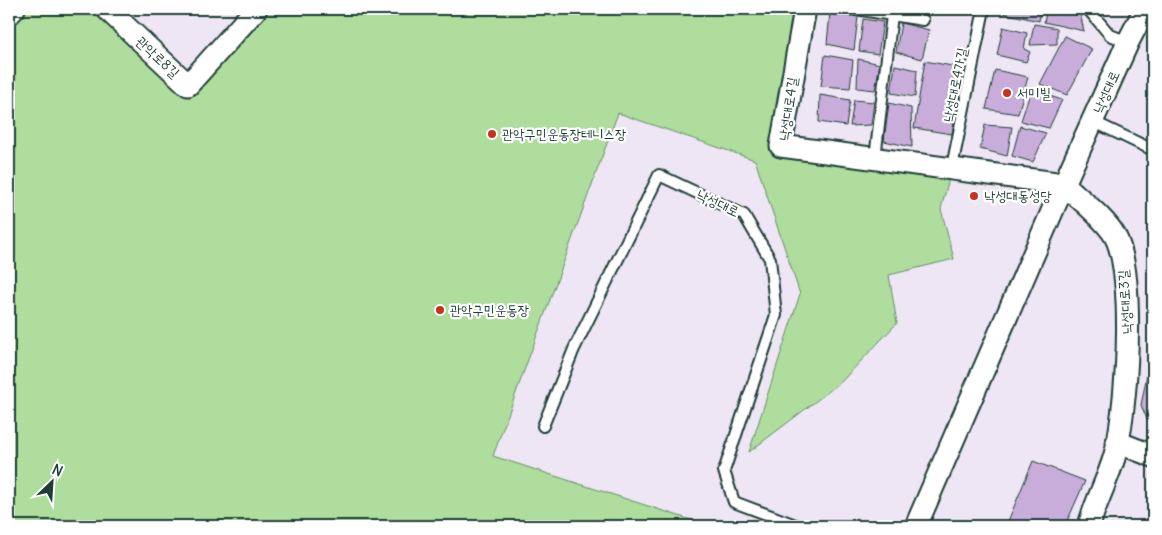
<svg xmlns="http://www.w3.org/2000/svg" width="1162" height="535" viewBox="0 0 1162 535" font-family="Delius,'Poor Story',sans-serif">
  <rect width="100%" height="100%" fill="#eee6f4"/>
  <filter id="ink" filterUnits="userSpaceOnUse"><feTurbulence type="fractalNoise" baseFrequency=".02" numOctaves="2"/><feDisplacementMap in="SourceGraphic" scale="10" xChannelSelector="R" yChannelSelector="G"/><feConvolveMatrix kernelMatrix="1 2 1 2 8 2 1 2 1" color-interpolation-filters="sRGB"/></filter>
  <g filter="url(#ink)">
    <path fill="#aedd9d" stroke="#668d68" d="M14,9H107L188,85L256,9H805L781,146L952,167L941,209L954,259L889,275L897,323L841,382L749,452L800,294L755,160L618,113L493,456L710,526H9V15Z"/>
    <path fill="#c8addb" stroke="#1f3d34" d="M1004,9H1041L1039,21L1003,13Z
      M1047,9H1079L1084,31L1044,22Z
      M830,13L858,17L854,50L827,44Z
      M863,19L883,22L878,54L859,51Z
      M901,23L929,30L922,59L896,52Z
      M1034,24L1057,28V44L1030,45Z
      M1003,27L1027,33L1024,49L1030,52L1026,62L997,55Z
      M1065,36L1092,49L1067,95L1040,84Z
      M825,55L853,60L850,88L821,86Z
      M858,59L880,64L875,90L857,88Z
      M925,61L963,68L952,134L914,128Z
      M895,65L917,70L915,97L891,93Z
      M995,70L1028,77L1018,114L986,109Z
      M1031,90L1062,100L1049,128L1021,121Z
      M820,95L850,100L846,126L819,122Z
      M854,100L874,102L871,125L850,126Z
      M889,103L911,108L912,147L884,141Z
      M985,125L1012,127L1007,156L980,149Z
      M1020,126L1046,133L1033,162L1012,156Z
      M1153,362V433L1141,405L1149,365Z
      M1033,461L1085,481L1065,526H1006Z"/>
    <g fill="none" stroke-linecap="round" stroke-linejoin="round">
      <defs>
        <path id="service" d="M856,9L892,15L875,158
          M1088,9L1110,35L1128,42
          M892,15L923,20
          M1092,121L1153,150
          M952,167L984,9
          M543,426L574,349L659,175L744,215L770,259L776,315L724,471L734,502L798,526"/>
        <path id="minor" d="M107,9L188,85L256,9
          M805,9L781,146L1064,184
          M9,14L14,9
          M1064,184C1079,199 1105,218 1115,236C1136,274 1127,416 1114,458C1107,481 1095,503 1089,526
          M1117,442L1153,456
          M916,526L1064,184L1128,42L1145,9"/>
      </defs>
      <use href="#service" stroke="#1f3d34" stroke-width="14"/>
      <use href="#minor" stroke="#1f3d34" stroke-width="25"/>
      <use href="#service" stroke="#fff" stroke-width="10"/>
      <use href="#minor" stroke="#fff" stroke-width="21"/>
    </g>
  </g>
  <g fill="#c8321e" stroke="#fff" stroke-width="2">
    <circle cx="1007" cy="93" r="5"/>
    <circle cx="492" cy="134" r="5"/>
    <circle cx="974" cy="196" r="5"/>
    <circle cx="440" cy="310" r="5"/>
  </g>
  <g text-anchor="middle" stroke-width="4.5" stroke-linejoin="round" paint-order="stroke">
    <g font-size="14" fill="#1f3d34" stroke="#fff">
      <text transform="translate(158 57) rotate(43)" y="5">관악로8길</text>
      <text transform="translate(955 85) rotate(-79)" y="5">낙성대로4가길</text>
      <text transform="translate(1106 92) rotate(-66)" y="5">낙성대로</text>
      <text transform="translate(788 109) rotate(-82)" y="5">낙성대로4길</text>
      <text transform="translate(718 203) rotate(25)" y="5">낙성대로</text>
      <text transform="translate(1125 302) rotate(-94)" y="5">낙성대로3길</text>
    </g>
    <g font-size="14" fill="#1f3d34" stroke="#fff" text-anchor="start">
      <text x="1017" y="98">서미빌</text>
      <text x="502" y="139">관악구민운동장테니스장</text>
      <text x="984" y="201">낙성대동성당</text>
      <text x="450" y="315">관악구민운동장</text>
    </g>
  </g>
  <rect width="1162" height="535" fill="none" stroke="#fff" stroke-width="30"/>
  <rect x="15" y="15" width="1132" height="505" fill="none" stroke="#1f3d34" stroke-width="2" filter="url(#ink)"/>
  <g transform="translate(52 482) rotate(25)" stroke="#ffffff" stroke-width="4" paint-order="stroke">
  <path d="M0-4L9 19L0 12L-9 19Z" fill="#1f3d34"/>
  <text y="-8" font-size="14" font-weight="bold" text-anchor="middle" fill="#1f3d34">N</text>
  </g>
</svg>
